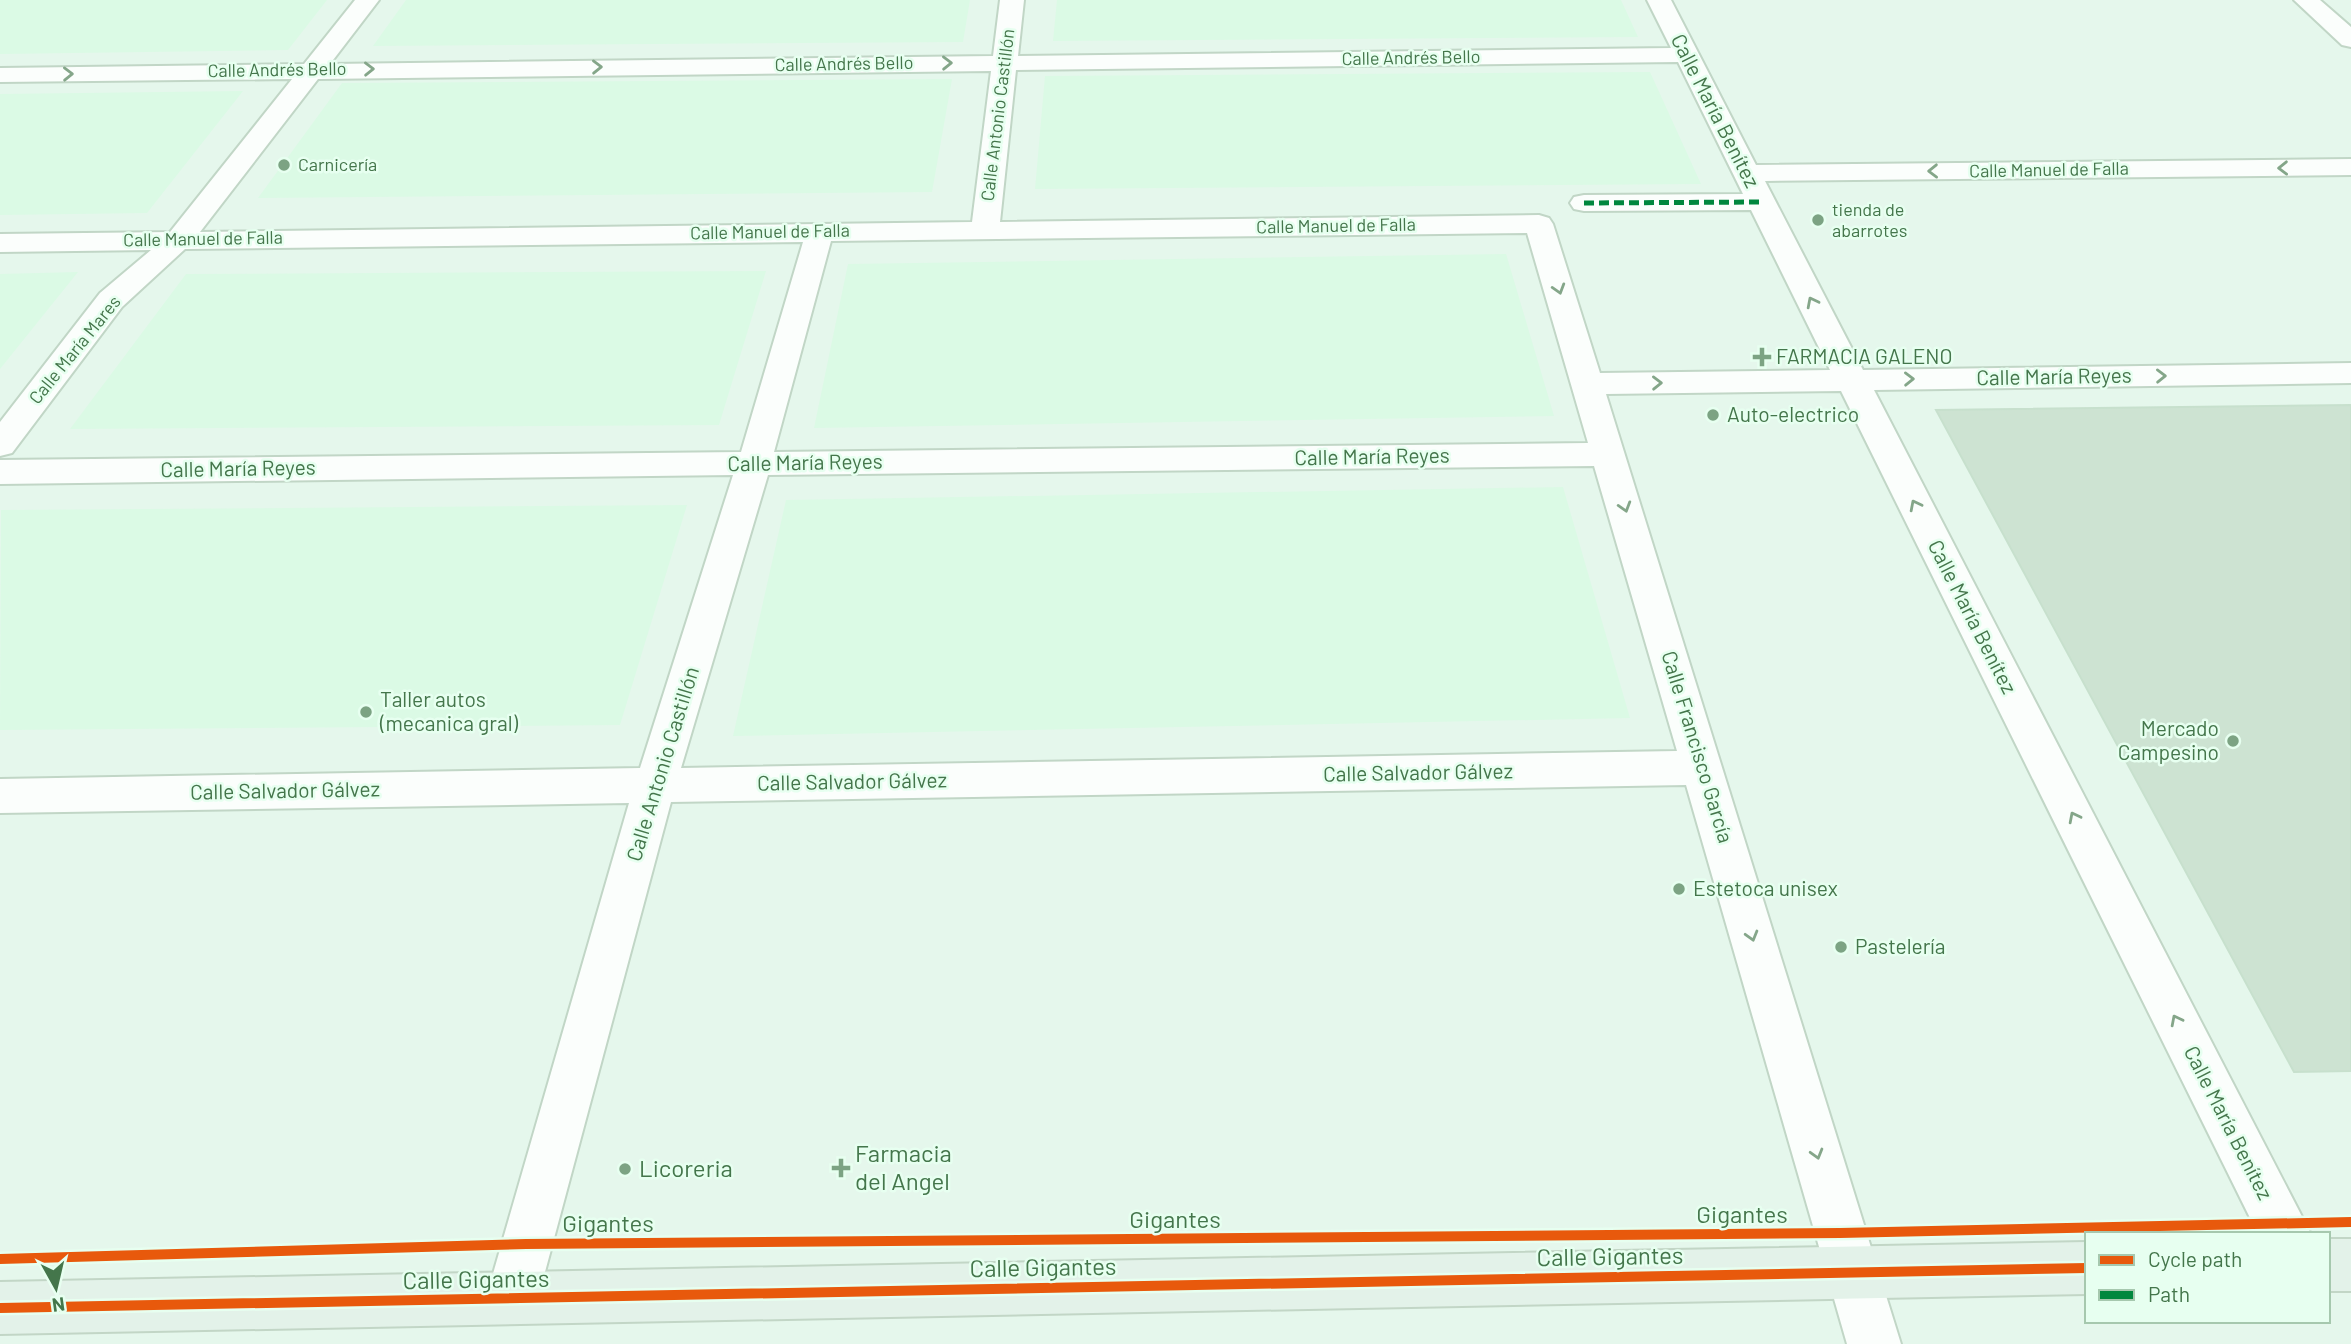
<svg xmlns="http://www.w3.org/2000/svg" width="2351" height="1344" viewBox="0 0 2351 1344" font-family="Barlow,sans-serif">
  <rect width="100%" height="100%" fill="#e5f7ec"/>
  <path fill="#dbfae5" d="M0,0H327L288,50L0,54Z
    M406,0H970L963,42L373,46Z
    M1057,0H1621L1638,37L1053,41Z
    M1650,72L1701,184L1035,189L1045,76Z
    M952,79L932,192L258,198L342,83Z
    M243,91L147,213L0,215V94Z
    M1506,254L1554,416L814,428L848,264Z
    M766,271L719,425L70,429L186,274Z
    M78,272L0,369V274Z
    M1563,487L1630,718L733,736L786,500Z
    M687,505L620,725L0,730L1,510Z"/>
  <path fill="#cde3d2" stroke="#c7e0cd" stroke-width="2" d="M2351,405V1071L2294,1072L1936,410Z"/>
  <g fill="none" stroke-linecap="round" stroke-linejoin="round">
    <defs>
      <path id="minor" d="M355,0H379L330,64L993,56L1000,0H1024L1018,56L1671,48L1647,0H1671L1756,165L2351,159V175L1765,181L1863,370L2351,363V383L1874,390L2311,1234H2258L1841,391L1606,394L1901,1344H1847L1686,785L671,802L538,1298L531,1317L512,1324L493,1317L486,1298L629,803L0,813V779L640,768L733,475L0,484V460L741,452L803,242L185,249L122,307L12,453L0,456V422L100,293L151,250L0,252V234L170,232L292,79L0,82V68L304,64ZM1678,62L1743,194L1584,195L1574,197L1570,203L1574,209L1584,211L1751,210L1830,370L1600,373L1553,224L1549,218L1539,215L1000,222L1016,70ZM991,71L972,222L200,232L318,79ZM1527,233L1588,443L774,452L831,241ZM1594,466L1677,751L681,768L768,475Z
        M2294,0H2320L2351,27V47L2342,45Z"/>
      <path id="major" d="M2328,1239H2351V1291H2328Z
        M2087,1242V1294L0,1334V1282Z"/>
    </defs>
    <use href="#minor" stroke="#c1d6c6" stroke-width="4"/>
    <use href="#major" stroke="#c2d6c6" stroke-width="4"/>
    <use href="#minor" fill="#fbfefc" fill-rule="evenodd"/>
    <use href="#major" fill="#e3f2e9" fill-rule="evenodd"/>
    <path stroke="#00873e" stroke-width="5" stroke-dasharray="10 5" stroke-linecap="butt" d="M1584,203L1761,202"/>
    <defs>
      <path id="cycleway" d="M0,1259L526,1244L1840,1233L2351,1222
        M0,1308L2087,1268"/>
    </defs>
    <use href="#cycleway" stroke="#e7fff0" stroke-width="15"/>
    <use href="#cycleway" stroke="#e8590c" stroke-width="10"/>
  </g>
  <defs><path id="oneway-chevron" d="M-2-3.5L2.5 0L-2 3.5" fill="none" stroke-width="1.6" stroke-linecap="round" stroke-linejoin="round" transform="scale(1.75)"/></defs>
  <g stroke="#84a689">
    <use href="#oneway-chevron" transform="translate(947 63) rotate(-1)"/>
    <use href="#oneway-chevron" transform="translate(597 67) rotate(-1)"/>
    <use href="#oneway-chevron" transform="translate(369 69) rotate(-1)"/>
    <use href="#oneway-chevron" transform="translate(68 74) rotate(-1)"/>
    <use href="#oneway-chevron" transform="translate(2283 168) rotate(179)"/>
    <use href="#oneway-chevron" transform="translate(1933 171) rotate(179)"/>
    <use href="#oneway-chevron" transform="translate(1559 289) rotate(73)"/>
    <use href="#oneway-chevron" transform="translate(1812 302) rotate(-117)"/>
    <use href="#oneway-chevron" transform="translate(2161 376) rotate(-1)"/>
    <use href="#oneway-chevron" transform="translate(1909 379) rotate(-1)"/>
    <use href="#oneway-chevron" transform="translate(1657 383) rotate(-1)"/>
    <use href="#oneway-chevron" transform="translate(1915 505) rotate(-117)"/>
    <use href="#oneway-chevron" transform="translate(1625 507) rotate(73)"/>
    <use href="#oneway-chevron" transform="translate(2074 817) rotate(-117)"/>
    <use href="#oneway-chevron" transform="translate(1752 936) rotate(74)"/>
    <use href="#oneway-chevron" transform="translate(2176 1020) rotate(-117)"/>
    <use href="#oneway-chevron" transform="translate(1817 1154) rotate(74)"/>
  </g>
  <g fill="#7ca383" stroke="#e7fff0" stroke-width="2.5">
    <circle cx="284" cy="165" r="7"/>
    <circle cx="1818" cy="220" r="7"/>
    <path d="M1758.5 346.5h7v7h7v7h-7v7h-7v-7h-7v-7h7z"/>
    <circle cx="1713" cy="415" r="7"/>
    <circle cx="366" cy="712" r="7"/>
    <circle cx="2233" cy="741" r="7"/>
    <circle cx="1679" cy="889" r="7"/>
    <circle cx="1841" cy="947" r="7"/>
    <path d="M837.5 1157.5h7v7h7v7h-7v7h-7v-7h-7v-7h7z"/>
    <circle cx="625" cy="1169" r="7"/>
  </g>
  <g text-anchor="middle" stroke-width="5" stroke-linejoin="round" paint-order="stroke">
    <g font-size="18" fill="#44764b" stroke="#e7fff0">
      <text transform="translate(1411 58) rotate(-1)" y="6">Calle Andrés Bello</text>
      <text transform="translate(844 64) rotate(-1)" y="6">Calle Andrés Bello</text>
      <text transform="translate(277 70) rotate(-1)" y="6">Calle Andrés Bello</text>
      <text transform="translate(998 115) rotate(-83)" y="6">Calle Antonio Castillón</text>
      <text transform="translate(2049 170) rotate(-1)" y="6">Calle Manuel de Falla</text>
      <text transform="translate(1336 226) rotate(-1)" y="6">Calle Manuel de Falla</text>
      <text transform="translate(770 232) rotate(-1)" y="6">Calle Manuel de Falla</text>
      <text transform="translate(203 239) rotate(-1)" y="6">Calle Manuel de Falla</text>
      <text transform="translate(75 350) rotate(-51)" y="6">Calle María Mares</text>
    </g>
    <g font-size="18" fill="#44764b" stroke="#e7fff0" text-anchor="start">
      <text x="298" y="171">Carnicería</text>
      <text x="1832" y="216">tienda de<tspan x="1832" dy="21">abarrotes</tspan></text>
    </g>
    <g font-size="21" fill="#44764b" stroke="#e7fff0">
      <text transform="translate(1715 111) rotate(63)" y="7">Calle María Benítez</text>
      <text transform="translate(2054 377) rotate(-1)" y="7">Calle María Reyes</text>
      <text transform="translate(1372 457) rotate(-1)" y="7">Calle María Reyes</text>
      <text transform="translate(805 463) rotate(-1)" y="7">Calle María Reyes</text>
      <text transform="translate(238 469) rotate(-1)" y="7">Calle María Reyes</text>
      <text transform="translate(1972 617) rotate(63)" y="7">Calle María Benítez</text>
      <text transform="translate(1697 747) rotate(73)" y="7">Calle Francisco García</text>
      <text transform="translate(663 764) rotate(-73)" y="7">Calle Antonio Castillón</text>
      <text transform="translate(1418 773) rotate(-1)" y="7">Calle Salvador Gálvez</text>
      <text transform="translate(852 782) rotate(-1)" y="7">Calle Salvador Gálvez</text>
      <text transform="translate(285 791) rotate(-1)" y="7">Calle Salvador Gálvez</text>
      <text transform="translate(2228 1123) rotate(63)" y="7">Calle María Benítez</text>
    </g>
    <g font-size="21" fill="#44764b" stroke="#e7fff0" text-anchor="start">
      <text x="1776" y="364">FARMACIA GALENO</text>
      <text x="1727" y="422">Auto-electrico</text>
      <text x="380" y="707">Taller autos<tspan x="380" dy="24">(mecanica gral)</tspan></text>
      <text x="2219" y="736" text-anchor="end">Mercado<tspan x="2219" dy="24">Campesino</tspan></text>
      <text x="1693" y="896">Estetoca unisex</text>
      <text x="1855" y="954">Pastelería</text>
    </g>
    <g font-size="24" fill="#44764b" stroke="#e7fff0" text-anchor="start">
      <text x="855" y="1162">Farmacia<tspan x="855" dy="28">del Angel</tspan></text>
      <text x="639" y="1177">Licoreria</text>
    </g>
    <g font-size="24" fill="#44764b" stroke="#e7fff0">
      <text x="1742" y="1223">Gigantes</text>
      <text x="1175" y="1228">Gigantes</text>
      <text x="608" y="1232">Gigantes</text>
      <text transform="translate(1610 1257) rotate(-1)" y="8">Calle Gigantes</text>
      <text transform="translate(1043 1268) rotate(-1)" y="8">Calle Gigantes</text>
      <text transform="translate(476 1280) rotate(-1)" y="8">Calle Gigantes</text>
    </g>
  </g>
  <rect x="2085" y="1232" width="245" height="91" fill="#e7fff0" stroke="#a6c8ae" stroke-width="2"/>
  <rect x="2099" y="1255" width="35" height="10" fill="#e8590c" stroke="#a6c8ae" stroke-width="2"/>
  <text x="2148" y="1267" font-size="21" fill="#44764b">Cycle path</text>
  <rect x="2099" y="1290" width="35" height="10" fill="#00873e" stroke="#a6c8ae" stroke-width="2"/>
  <text x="2148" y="1302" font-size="21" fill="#44764b">Path</text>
  <g transform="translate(56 1288) rotate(172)" stroke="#e7fff0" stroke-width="5" paint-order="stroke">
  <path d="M0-5L12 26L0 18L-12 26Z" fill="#44764b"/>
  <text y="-10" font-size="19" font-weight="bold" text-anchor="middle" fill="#44764b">N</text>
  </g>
</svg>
